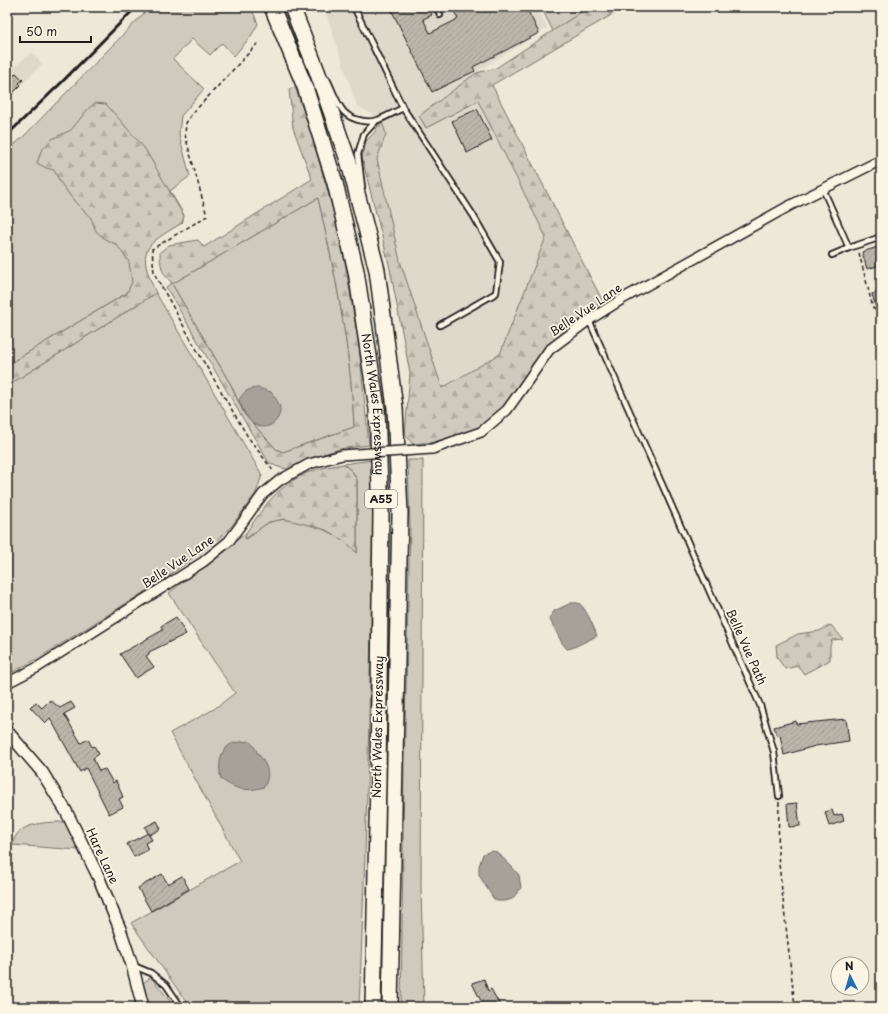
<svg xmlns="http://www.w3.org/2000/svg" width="888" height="1014" viewBox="0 0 888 1014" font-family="'Playpen Sans',sans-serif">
  <defs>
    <pattern id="forest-firs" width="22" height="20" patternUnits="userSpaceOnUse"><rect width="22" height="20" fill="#cfcabd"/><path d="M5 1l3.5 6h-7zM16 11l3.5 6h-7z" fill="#b1ada2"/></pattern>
    <pattern id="building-hatch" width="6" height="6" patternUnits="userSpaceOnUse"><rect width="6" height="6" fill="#bab6aa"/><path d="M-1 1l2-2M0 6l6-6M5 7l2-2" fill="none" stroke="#9f9c92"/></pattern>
  </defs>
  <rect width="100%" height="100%" fill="#eee8d9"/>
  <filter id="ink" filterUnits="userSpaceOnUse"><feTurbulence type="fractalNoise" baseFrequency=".025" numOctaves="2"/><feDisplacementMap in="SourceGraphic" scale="8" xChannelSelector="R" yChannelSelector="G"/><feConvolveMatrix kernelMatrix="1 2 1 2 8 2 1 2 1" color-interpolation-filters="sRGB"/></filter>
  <g filter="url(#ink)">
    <path fill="#ded9cb" d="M324,7H536L547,28L470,76L546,237L500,354L441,388L400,261L377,159L386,134L381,119L357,106Z
      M32,52L42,64L7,101V73Z"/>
    <path fill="#cfcabd" stroke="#76736c" d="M150,7H251L258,24L251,36L234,56L222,43L210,55L192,39L173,59L204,89L181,116L179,134L190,176L170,191L184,215L182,223C167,232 143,242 144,261C144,267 148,274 150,279L7,365V151L23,137Z
      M541,7H589L553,31Z
      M318,198C335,273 351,349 354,427L283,452L276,449L244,414L231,385L172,284Z
      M156,293L262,475L256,493L231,527L216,541L162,581L37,659L7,675V386Z
      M373,460C372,643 367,825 359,1007H190L131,923L240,861L170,733L214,709L235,693L169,593L246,533V539C254,535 260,527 268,523C287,512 330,530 346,542C350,545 353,549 357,553V480L352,471L343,464Z
      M408,460H423L421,887L424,1007H401L404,766L410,526Z
      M66,822L79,850L12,845C13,842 15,837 17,834C27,822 51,822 66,822Z
      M151,977L170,1001L166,1007H148L142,984Z"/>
    <path fill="url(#forest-firs)" stroke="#76736c" fill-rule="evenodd" d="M589,7H625L492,85L602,300L587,318L546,348L504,408L480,429L434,442L413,444L405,435L410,373L389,264L362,158L366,141L375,132L381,119L386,134L377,159L400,261L442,388L500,354L546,237L478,101L426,128L419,116L476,73L496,68Z
      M295,87L309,126L341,238L359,347L369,445L339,449L306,460L288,469L281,468L269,463L166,287L172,283C162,274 160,266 160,252L169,245L198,240L204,247L312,179L293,128L289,89ZM318,198C335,273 351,349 354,427L283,452L276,449L244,414L231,385L172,284Z
      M95,103L106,104L145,149L184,216L182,223C144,246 136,249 156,293L7,386V365L127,293L132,282L129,262L117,245L105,239L96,231L91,218L75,202L60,182L54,170L46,168L37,163L41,151L52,139L71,130L88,109Z
      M343,464L352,471L357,480V553L346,542L326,530L309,525L284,519L269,522L245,539L246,533C265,505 277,486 309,472C320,468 332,466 343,464Z
      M831,625L843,639L832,640L830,646V660L804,674L798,666L785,669L777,657L776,645L798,634L819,631Z"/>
    <path fill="#a7a299" stroke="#6f6c67" d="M258,388L271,392C275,397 281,405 280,412C277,426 262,432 251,422C245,415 242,408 239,400C244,391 248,389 258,388Z
      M571,603C574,603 577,602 580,604C586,609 595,629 597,636L572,648L567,649L562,643L549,618L554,611Z
      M249,741C253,744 255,748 257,752C266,764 272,772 264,787C246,792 236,790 221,779C219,769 218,754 228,746C233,742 243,742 249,741Z
      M491,851L497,852L513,868L519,875L521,888L512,899L505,901H497L493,898L479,875V866L483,854Z"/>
    <path fill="url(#building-hatch)" stroke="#1c1c1c" d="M390,7H428L432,15L423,19L430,33L458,19L452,7H526L539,33L473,67L475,71L432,92Z
      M16,73L23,80L19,83L21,85L7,99V79L12,74L13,76Z
      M477,109L492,140L467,153L452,121Z
      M881,246V265L867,269L862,252Z
      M881,291V317L879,318L872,294Z
      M176,617L186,634L149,652V654L146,656L154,667L136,678L120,654L163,630L161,626Z
      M50,700L60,708L71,702L75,708L64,714L81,743L88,739L92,747L94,746L99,754L93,758L99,771L105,769L113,783L116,781L123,797L119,799L123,807L109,814L86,768L80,772L50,718L45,723L30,707L36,702L42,708Z
      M846,719L849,741L815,746L784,755L780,735L777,736L774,727L796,721V724Z
      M797,803L800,826L789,827L787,804Z
      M832,810L834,816L842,814L844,821L829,826L825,812Z
      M157,821L161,829L149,835L145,827Z
      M148,833L152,840L145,843L148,850L134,857L127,844Z
      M162,874L168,884L182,876L189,889L151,911L138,888Z
      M484,979L488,991L491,989L501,1007H484L472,983Z"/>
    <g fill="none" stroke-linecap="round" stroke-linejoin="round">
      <defs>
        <path id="service" d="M354,7L403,108L473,215L500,262L496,293L440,325
          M437,7L440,15
          M327,79C332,89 335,99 341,108C347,119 366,124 378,120C386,117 395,112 403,108
          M362,187L358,154L364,134L376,121
          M823,189L849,248L832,255
          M849,248L881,237
          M589,320L760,705L774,752L779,796
          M134,966L151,973L166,985L181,1007"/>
        <path id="minor" d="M432,449L481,432L507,410L522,389L549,350L589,320L624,298L789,206L881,160
          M7,683L38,667L203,562L229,541L263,494L280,480L309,464L342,455"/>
        <path id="tertiary" d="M7,731L42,772L66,811L98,876L120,929L132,965L143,1007"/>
        <g id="trunk">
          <path id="s1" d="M272,7L305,87L335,183L356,271L377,409L381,513L378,781L373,1007"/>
          <path d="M292,7L317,71L349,163L377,270L395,408L400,513L390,1007"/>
        </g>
      </defs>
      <use href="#service" stroke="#1c1c1c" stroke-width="8"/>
      <use href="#minor" stroke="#1c1c1c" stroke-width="12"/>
      <use href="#tertiary" stroke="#1c1c1c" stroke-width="14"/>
      <use href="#trunk" stroke="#1c1c1c" stroke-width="18"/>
      <path stroke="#1c1c1c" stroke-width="1.5" stroke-dasharray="4 3" stroke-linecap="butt" d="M258,43L191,115L186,123L185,135L207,216L152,249L154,273L202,359L248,437L274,472
        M859,253L873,308L876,311L881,310
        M779,802L778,855L795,1007"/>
      <use href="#service" stroke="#fcf5e5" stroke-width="4.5"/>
      <use href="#minor" stroke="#fcf5e5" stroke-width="9"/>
      <use href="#tertiary" stroke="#fcf5e5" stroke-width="11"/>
      <use href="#trunk" stroke="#fcf5e5" stroke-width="15"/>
      <path stroke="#1c1c1c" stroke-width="3" d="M7,135L61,83L136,7"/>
      <defs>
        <path id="minor-bridge" d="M342,455L432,449"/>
      </defs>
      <use href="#minor-bridge" stroke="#1c1c1c" stroke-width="12" stroke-linecap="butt"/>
      <use href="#minor-bridge" stroke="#fcf5e5" stroke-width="9"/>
    </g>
  </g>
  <g text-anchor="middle" stroke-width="3.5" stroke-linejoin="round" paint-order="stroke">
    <rect fill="#fcf5e5" stroke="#5f5d58" stroke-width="1" x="365" y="490" width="32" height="18" rx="3"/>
    <g font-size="11" font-weight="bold" fill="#1c1c1c">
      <text x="381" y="503">A55</text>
    </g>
    <g font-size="12" fill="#1c1c1c" stroke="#fcf5e5">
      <text transform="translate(586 310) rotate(-34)" y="4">Belle Vue Lane</text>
      <text dy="4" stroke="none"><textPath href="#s1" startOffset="412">North Wales Expressway</textPath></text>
      <text transform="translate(178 562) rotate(-34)" y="4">Belle Vue Lane</text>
      <text transform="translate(746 647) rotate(66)" y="4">Belle Vue Path</text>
      <text transform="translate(378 727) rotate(-89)" y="4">North Wales Expressway</text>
      <text transform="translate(102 856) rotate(65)" y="4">Hare Lane</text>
    </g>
  </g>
  <rect width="888" height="1014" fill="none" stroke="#fcf5e5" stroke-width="24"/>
  <rect x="12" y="12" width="864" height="990" fill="none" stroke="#1c1c1c" stroke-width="1.5" filter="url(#ink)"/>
  <g transform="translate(850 976) rotate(355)"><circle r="19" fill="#fcf5e5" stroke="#a29e95"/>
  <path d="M0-3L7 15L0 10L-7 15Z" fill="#1f6fb2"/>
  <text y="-6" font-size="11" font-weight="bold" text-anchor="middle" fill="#1c1c1c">N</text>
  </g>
  <path d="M20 36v6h71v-6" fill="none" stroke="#1c1c1c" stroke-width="2"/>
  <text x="26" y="36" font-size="12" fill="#1c1c1c" stroke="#fcf5e5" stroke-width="3" paint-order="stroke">50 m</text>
</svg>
